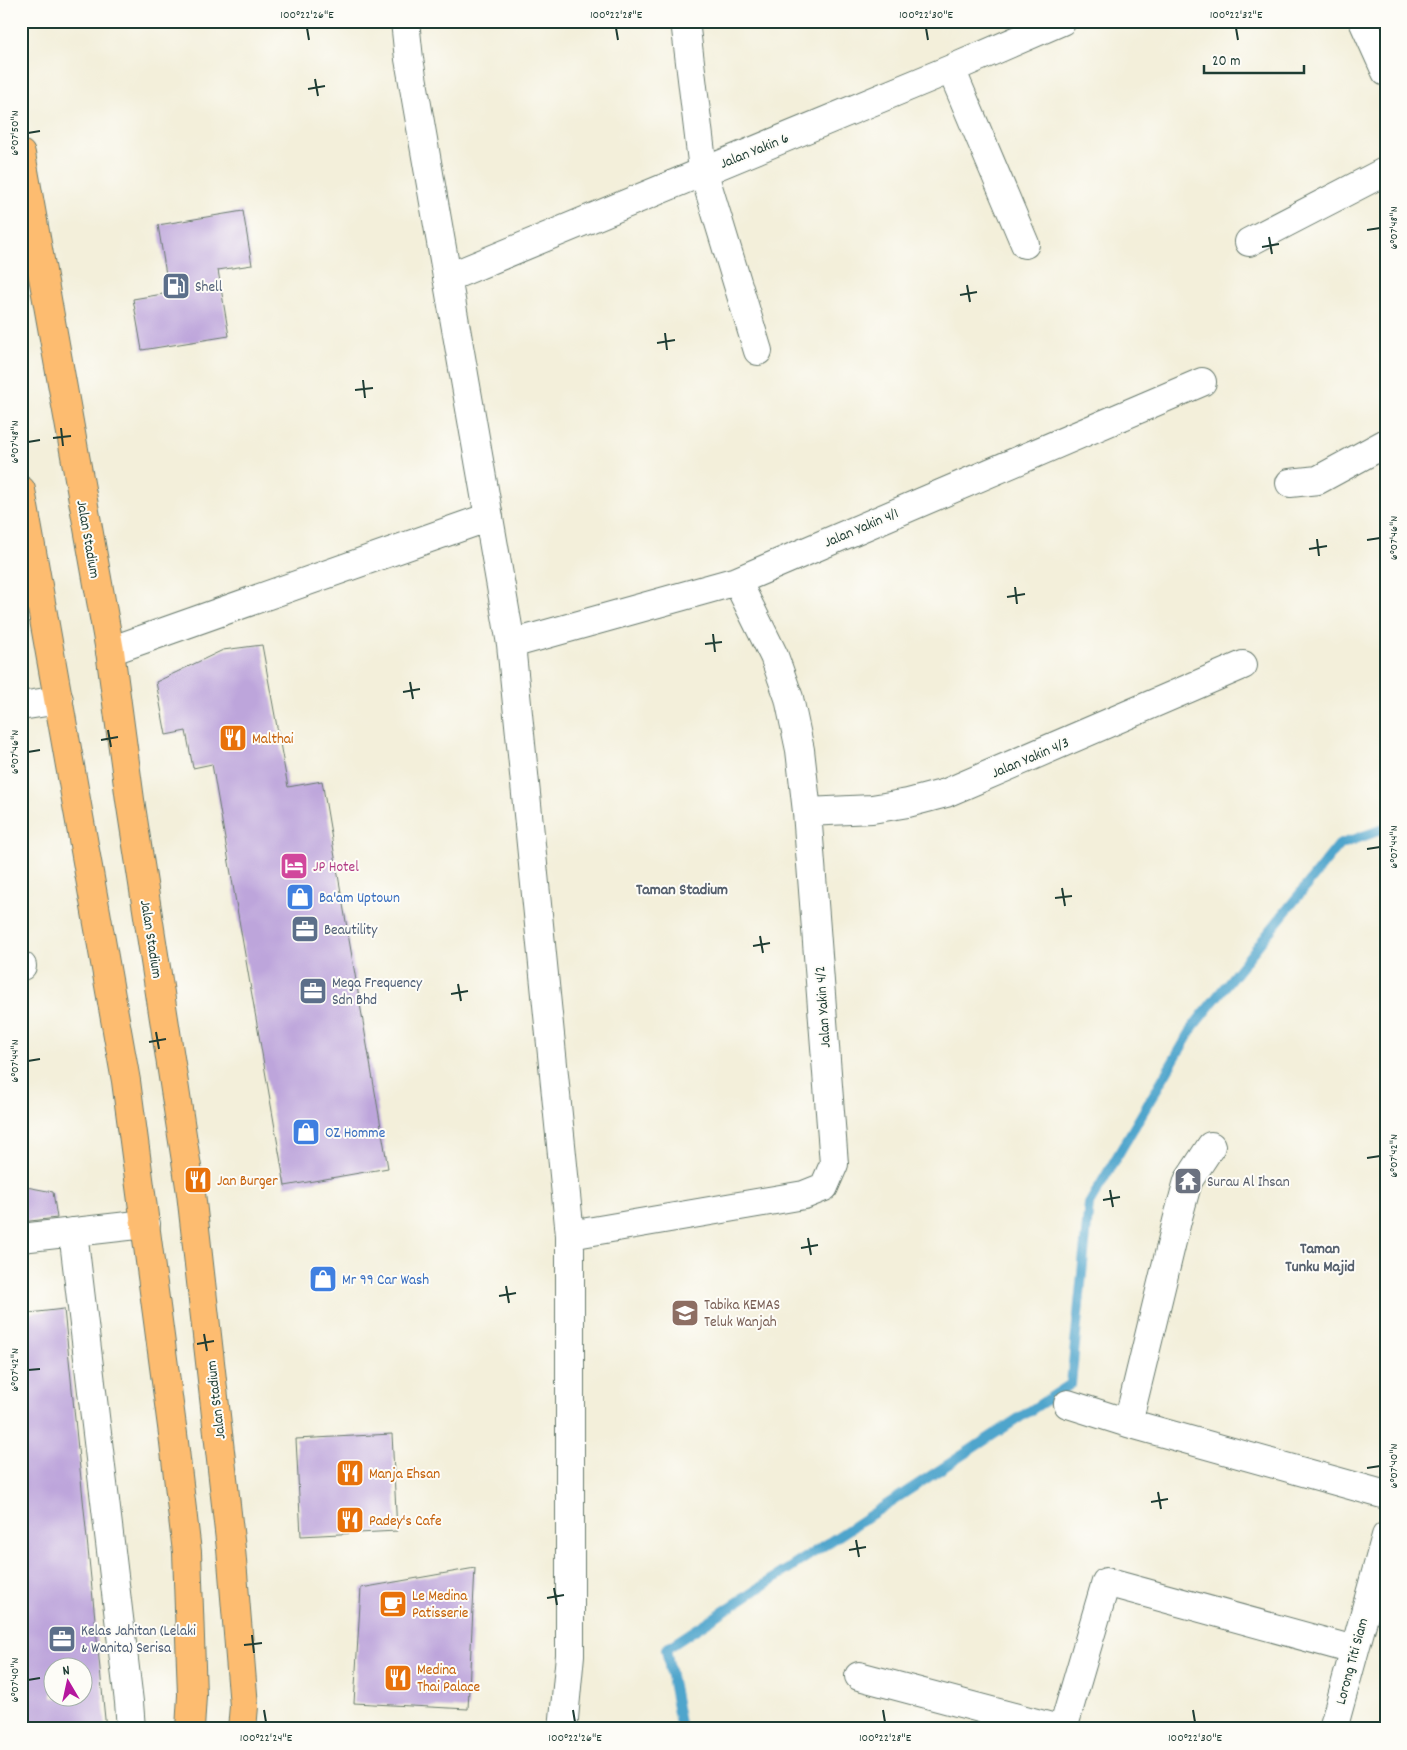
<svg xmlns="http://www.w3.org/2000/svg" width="1407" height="1750" viewBox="0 0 1407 1750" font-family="Dekko,sans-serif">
  <rect width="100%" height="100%" fill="#fdfcf7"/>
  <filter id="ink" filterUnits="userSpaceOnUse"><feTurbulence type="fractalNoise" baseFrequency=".02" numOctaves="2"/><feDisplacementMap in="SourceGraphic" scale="10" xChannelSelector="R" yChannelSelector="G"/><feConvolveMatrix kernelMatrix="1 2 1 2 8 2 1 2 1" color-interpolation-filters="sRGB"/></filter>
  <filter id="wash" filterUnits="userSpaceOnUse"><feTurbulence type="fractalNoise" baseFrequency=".0096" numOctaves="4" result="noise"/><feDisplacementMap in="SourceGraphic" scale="20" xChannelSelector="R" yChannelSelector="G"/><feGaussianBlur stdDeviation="1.12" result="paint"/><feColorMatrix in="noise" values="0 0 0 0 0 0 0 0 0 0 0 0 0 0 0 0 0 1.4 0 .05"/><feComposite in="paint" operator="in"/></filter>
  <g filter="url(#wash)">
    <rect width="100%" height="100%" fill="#f3efda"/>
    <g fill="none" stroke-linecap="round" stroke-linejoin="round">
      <path stroke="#50a5cc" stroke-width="10" d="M681,1729L666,1649L1071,1384L1089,1204L1195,1024L1339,845L1386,828"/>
    </g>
    <g id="blocks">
      <path fill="#bda5db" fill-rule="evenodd" d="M243,211L252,265L218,270L229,336L142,350L133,299L169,293L158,225Z
        M262,645L288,787L322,781L388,1168L285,1186L212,764L193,768L186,731L166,735L156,682L223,650Z
        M21,1186L53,1192L57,1218L21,1222Z
        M64,1309L106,1729H21V1314ZM52,1668H82V1698H52Z
        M392,1434L397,1531L301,1536L296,1439Z
        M475,1568L468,1709L354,1703L361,1588Z"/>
    </g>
  </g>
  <g filter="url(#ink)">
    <use href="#blocks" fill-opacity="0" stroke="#697b6e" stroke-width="1"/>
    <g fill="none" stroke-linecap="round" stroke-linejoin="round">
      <defs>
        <path id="minor" d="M405,21L409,59L511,644L570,1235V1655L563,1729
          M685,21L703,170L758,351
          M1363,21L1386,72
          M951,69L1025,244
          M1249,242L1386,171
          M447,278L951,69L1062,21
          M1290,483L1318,480L1386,443
          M511,644L737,581L1202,382
          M110,651L489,517
          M21,706L59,700
          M807,812L872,809L908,803L946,793L1243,665
          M21,966H22
          M73,1232L129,1702L131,1729
          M570,1235L804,1195L824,1187L834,1164L807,812L800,750L789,698L774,656L737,581
          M21,1238L146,1224
          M1068,1404L1128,1423L1386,1495
          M1128,1423L1177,1221L1188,1181L1211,1146
          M859,1676L1059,1729
          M1063,1729L1106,1582L1354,1650
          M1333,1729L1386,1536"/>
        <path id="major" d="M21,154L110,651L130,800L191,1193L231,1549L244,1706L242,1729
          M21,490L126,1081L173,1434L187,1552L192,1695L190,1729"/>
      </defs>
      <use href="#minor" stroke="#697b6e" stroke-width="30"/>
      <use href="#major" stroke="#697b6e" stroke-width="30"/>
      <use href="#minor" stroke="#fff" stroke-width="28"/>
      <use href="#major" stroke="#fdbc6f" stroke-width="28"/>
    </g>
  </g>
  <path fill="none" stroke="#1f3d34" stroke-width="2" d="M307,28L309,40M616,28L618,40M926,28L928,40M1236,28L1238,40M315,79L318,96M308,89L325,86M28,133L40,131M1367,230L1380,228M1269,237L1272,254M1262,247L1279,244M967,285L970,302M960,295L977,292M665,333L667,350M657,343L675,340M363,380L365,398M355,390L373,388M61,428L63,446M53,438L71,436M28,442L40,440M1317,539L1319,556M1367,540L1380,538M1309,549L1327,546M1015,587L1017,604M1007,597L1025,594M713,634L715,652M705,644L722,642M410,682L413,699M403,692L420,689M108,730L111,747M101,740L118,737M28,752L40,750M1367,849L1380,847M1062,888L1065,906M1055,898L1072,896M760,936L763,953M753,946L770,943M458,984L461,1001M451,994L468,991M156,1032L159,1049M149,1042L166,1039M28,1061L40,1059M1367,1158L1380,1156M1110,1190L1113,1207M1103,1200L1120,1197M808,1238L811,1255M801,1248L818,1245M506,1286L509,1303M499,1296L516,1293M204,1334L207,1351M197,1344L214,1341M28,1370L40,1369M1367,1468L1380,1466M1158,1492L1161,1509M1151,1502L1168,1499M856,1540L859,1557M849,1550L866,1547M554,1588L557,1605M547,1598L564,1595M252,1635L254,1653M244,1645L262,1643M28,1680L40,1678M264,1710L266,1722M573,1710L575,1722M883,1710L885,1722M1193,1710L1195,1722"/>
  <defs>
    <symbol id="fuel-square" viewBox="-11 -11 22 22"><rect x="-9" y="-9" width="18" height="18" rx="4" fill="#5c6f8a" stroke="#fdfcf7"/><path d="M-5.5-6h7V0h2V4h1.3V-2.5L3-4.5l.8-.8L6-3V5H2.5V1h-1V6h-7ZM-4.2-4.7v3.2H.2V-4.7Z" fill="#fff"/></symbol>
    <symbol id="restaurant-square" viewBox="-11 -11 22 22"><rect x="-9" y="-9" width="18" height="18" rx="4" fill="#e8710a" stroke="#fdfcf7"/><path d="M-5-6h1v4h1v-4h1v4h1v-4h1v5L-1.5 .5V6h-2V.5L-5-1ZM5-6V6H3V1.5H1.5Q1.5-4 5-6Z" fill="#fff"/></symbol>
    <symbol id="hotel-square" viewBox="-11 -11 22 22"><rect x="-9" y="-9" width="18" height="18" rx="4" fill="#d1479c" stroke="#fdfcf7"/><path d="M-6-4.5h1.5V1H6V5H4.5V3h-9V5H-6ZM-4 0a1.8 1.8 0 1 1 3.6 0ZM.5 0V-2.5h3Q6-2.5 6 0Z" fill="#fff"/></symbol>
    <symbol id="shop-square" viewBox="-11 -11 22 22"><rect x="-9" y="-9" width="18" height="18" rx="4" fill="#3f7fe0" stroke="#fdfcf7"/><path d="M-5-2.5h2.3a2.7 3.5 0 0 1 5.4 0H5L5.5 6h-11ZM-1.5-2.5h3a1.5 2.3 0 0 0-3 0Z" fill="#fff"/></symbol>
    <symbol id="office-square" viewBox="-11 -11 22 22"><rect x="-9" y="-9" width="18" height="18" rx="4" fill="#5c6f8a" stroke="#fdfcf7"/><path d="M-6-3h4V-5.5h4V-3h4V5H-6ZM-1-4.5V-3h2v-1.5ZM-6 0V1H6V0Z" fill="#fff"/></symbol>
    <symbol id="temple-square" viewBox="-11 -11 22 22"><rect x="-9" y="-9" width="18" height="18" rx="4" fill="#6b7280" stroke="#fdfcf7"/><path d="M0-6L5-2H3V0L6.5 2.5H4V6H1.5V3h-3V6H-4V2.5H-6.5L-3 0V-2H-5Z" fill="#fff"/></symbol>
    <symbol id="school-square" viewBox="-11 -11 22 22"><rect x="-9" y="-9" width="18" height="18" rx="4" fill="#8d6e63" stroke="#fdfcf7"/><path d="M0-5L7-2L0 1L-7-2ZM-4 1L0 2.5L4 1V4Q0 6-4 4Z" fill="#fff"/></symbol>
    <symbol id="cafe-square" viewBox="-11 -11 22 22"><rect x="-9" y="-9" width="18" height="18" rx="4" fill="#e8710a" stroke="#fdfcf7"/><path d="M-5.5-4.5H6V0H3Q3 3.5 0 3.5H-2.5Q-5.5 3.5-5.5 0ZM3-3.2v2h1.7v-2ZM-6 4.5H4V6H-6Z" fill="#fff"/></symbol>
  </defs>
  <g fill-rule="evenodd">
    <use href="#fuel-square" x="160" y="270" width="32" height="32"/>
    <use href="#restaurant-square" x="217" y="722" width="32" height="32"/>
    <use href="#hotel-square" x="278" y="850" width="32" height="32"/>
    <use href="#shop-square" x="284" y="881" width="32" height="32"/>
    <use href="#office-square" x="289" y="913" width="32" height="32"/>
    <use href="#office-square" x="297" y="975" width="32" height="32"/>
    <use href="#shop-square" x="290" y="1116" width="32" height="32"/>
    <use href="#restaurant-square" x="182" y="1164" width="32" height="32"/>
    <use href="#temple-square" x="1172" y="1165" width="32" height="32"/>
    <use href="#shop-square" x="307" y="1263" width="32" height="32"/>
    <use href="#school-square" x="669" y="1297" width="32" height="32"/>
    <use href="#restaurant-square" x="334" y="1457" width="32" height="32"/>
    <use href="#restaurant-square" x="334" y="1504" width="32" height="32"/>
    <use href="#cafe-square" x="377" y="1588" width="32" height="32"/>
    <use href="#office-square" x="46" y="1623" width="32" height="32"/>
    <use href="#restaurant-square" x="382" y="1662" width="32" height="32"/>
  </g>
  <g text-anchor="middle" stroke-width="4" stroke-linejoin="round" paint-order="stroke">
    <g font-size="15" fill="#1f3d34" stroke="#fdfcf7">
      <text transform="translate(754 150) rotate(-22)" y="5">Jalan Yakin 6</text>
      <text transform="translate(861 527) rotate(-23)" y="5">Jalan Yakin 4/1</text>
      <text transform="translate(89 539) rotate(80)" y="5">Jalan Stadium</text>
      <text transform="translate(1030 757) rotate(-23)" y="5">Jalan Yakin 4/3</text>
      <text transform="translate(152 939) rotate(81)" y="5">Jalan Stadium</text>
      <text transform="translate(822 1007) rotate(-94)" y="5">Jalan Yakin 4/2</text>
      <text transform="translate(215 1400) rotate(-97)" y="5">Jalan Stadium</text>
      <text transform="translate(1351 1661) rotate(-75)" y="5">Lorong Titi Siam</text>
    </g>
    <g font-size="15" fill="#4e5e75" stroke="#fdfcf7" text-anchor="start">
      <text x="195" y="291">Shell</text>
      <text x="324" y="934">Beautility</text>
      <text x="332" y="987">Mega Frequency<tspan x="332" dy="17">Sdn Bhd</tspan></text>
      <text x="81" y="1635">Kelas Jahitan (Lelaki<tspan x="81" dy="17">&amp; Wanita) Serisa</tspan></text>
    </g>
    <g font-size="15" fill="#c56008" stroke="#fdfcf7" text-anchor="start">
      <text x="252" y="743">Malthai</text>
      <text x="217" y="1185">Jan Burger</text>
      <text x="369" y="1478">Manja Ehsan</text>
      <text x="369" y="1525">Padey's Cafe</text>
      <text x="412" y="1600">Le Medina<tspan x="412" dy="17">Patisserie</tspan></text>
      <text x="417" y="1674">Medina<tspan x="417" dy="17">Thai Palace</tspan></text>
    </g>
    <g font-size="15" fill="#b23c85" stroke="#fdfcf7" text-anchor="start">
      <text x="313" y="871">JP Hotel</text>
    </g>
    <g font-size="15" fill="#366cbe" stroke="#fdfcf7" text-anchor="start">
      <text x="319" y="902">Ba'am Uptown</text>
      <text x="325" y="1137">OZ Homme</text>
      <text x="342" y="1284">Mr 99 Car Wash</text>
    </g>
    <g font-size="15" fill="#5b616d" stroke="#fdfcf7" text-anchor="start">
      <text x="1207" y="1186">Surau Al Ihsan</text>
    </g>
    <g font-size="15" fill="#785e54" stroke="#fdfcf7" text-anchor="start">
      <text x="704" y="1309">Tabika KEMAS<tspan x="704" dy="17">Teluk Wanjah</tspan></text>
    </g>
    <g font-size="16" font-weight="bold" fill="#56616e" stroke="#fdfcf7">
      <text x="682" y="894">Taman Stadium</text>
      <text x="1320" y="1253">Taman<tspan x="1320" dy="18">Tunku Majid</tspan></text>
    </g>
  </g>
  <rect width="1407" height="1750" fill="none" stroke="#fdfcf7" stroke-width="55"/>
  <g transform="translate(68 1682) rotate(351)"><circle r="24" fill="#fdfcf7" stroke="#a4b0a9"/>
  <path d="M0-4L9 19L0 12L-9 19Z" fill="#b5179e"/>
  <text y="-8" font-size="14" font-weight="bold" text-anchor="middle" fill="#1f3d34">N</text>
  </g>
  <path d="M1204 65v8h100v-8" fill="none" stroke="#1f3d34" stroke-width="2.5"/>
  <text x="1212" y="65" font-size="15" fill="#1f3d34" stroke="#fdfcf7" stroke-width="4" paint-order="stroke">20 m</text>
  <rect x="28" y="28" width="1352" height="1694" fill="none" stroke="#1f3d34" stroke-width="2"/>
  <g font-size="12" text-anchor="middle" fill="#1f3d34">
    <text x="307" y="18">100°22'26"E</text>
    <text x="616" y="18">100°22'28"E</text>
    <text x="926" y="18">100°22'30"E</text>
    <text x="1236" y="18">100°22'32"E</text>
    <text transform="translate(14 133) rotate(-90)" y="4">6°07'50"N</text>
    <text transform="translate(1393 228) rotate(-90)" y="4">6°07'48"N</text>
    <text transform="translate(14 442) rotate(-90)" y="4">6°07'48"N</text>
    <text transform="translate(1393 538) rotate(-90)" y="4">6°07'46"N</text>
    <text transform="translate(14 752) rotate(-90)" y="4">6°07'46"N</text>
    <text transform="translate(1393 847) rotate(-90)" y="4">6°07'44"N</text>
    <text transform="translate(14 1061) rotate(-90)" y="4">6°07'44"N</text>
    <text transform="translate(1393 1156) rotate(-90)" y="4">6°07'42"N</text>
    <text transform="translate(14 1370) rotate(-90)" y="4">6°07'42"N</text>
    <text transform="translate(1393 1466) rotate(-90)" y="4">6°07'40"N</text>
    <text transform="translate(14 1680) rotate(-90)" y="4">6°07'40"N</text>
    <text x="266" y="1741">100°22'24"E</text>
    <text x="575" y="1741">100°22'26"E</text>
    <text x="885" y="1741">100°22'28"E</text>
    <text x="1195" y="1741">100°22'30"E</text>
  </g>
</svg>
